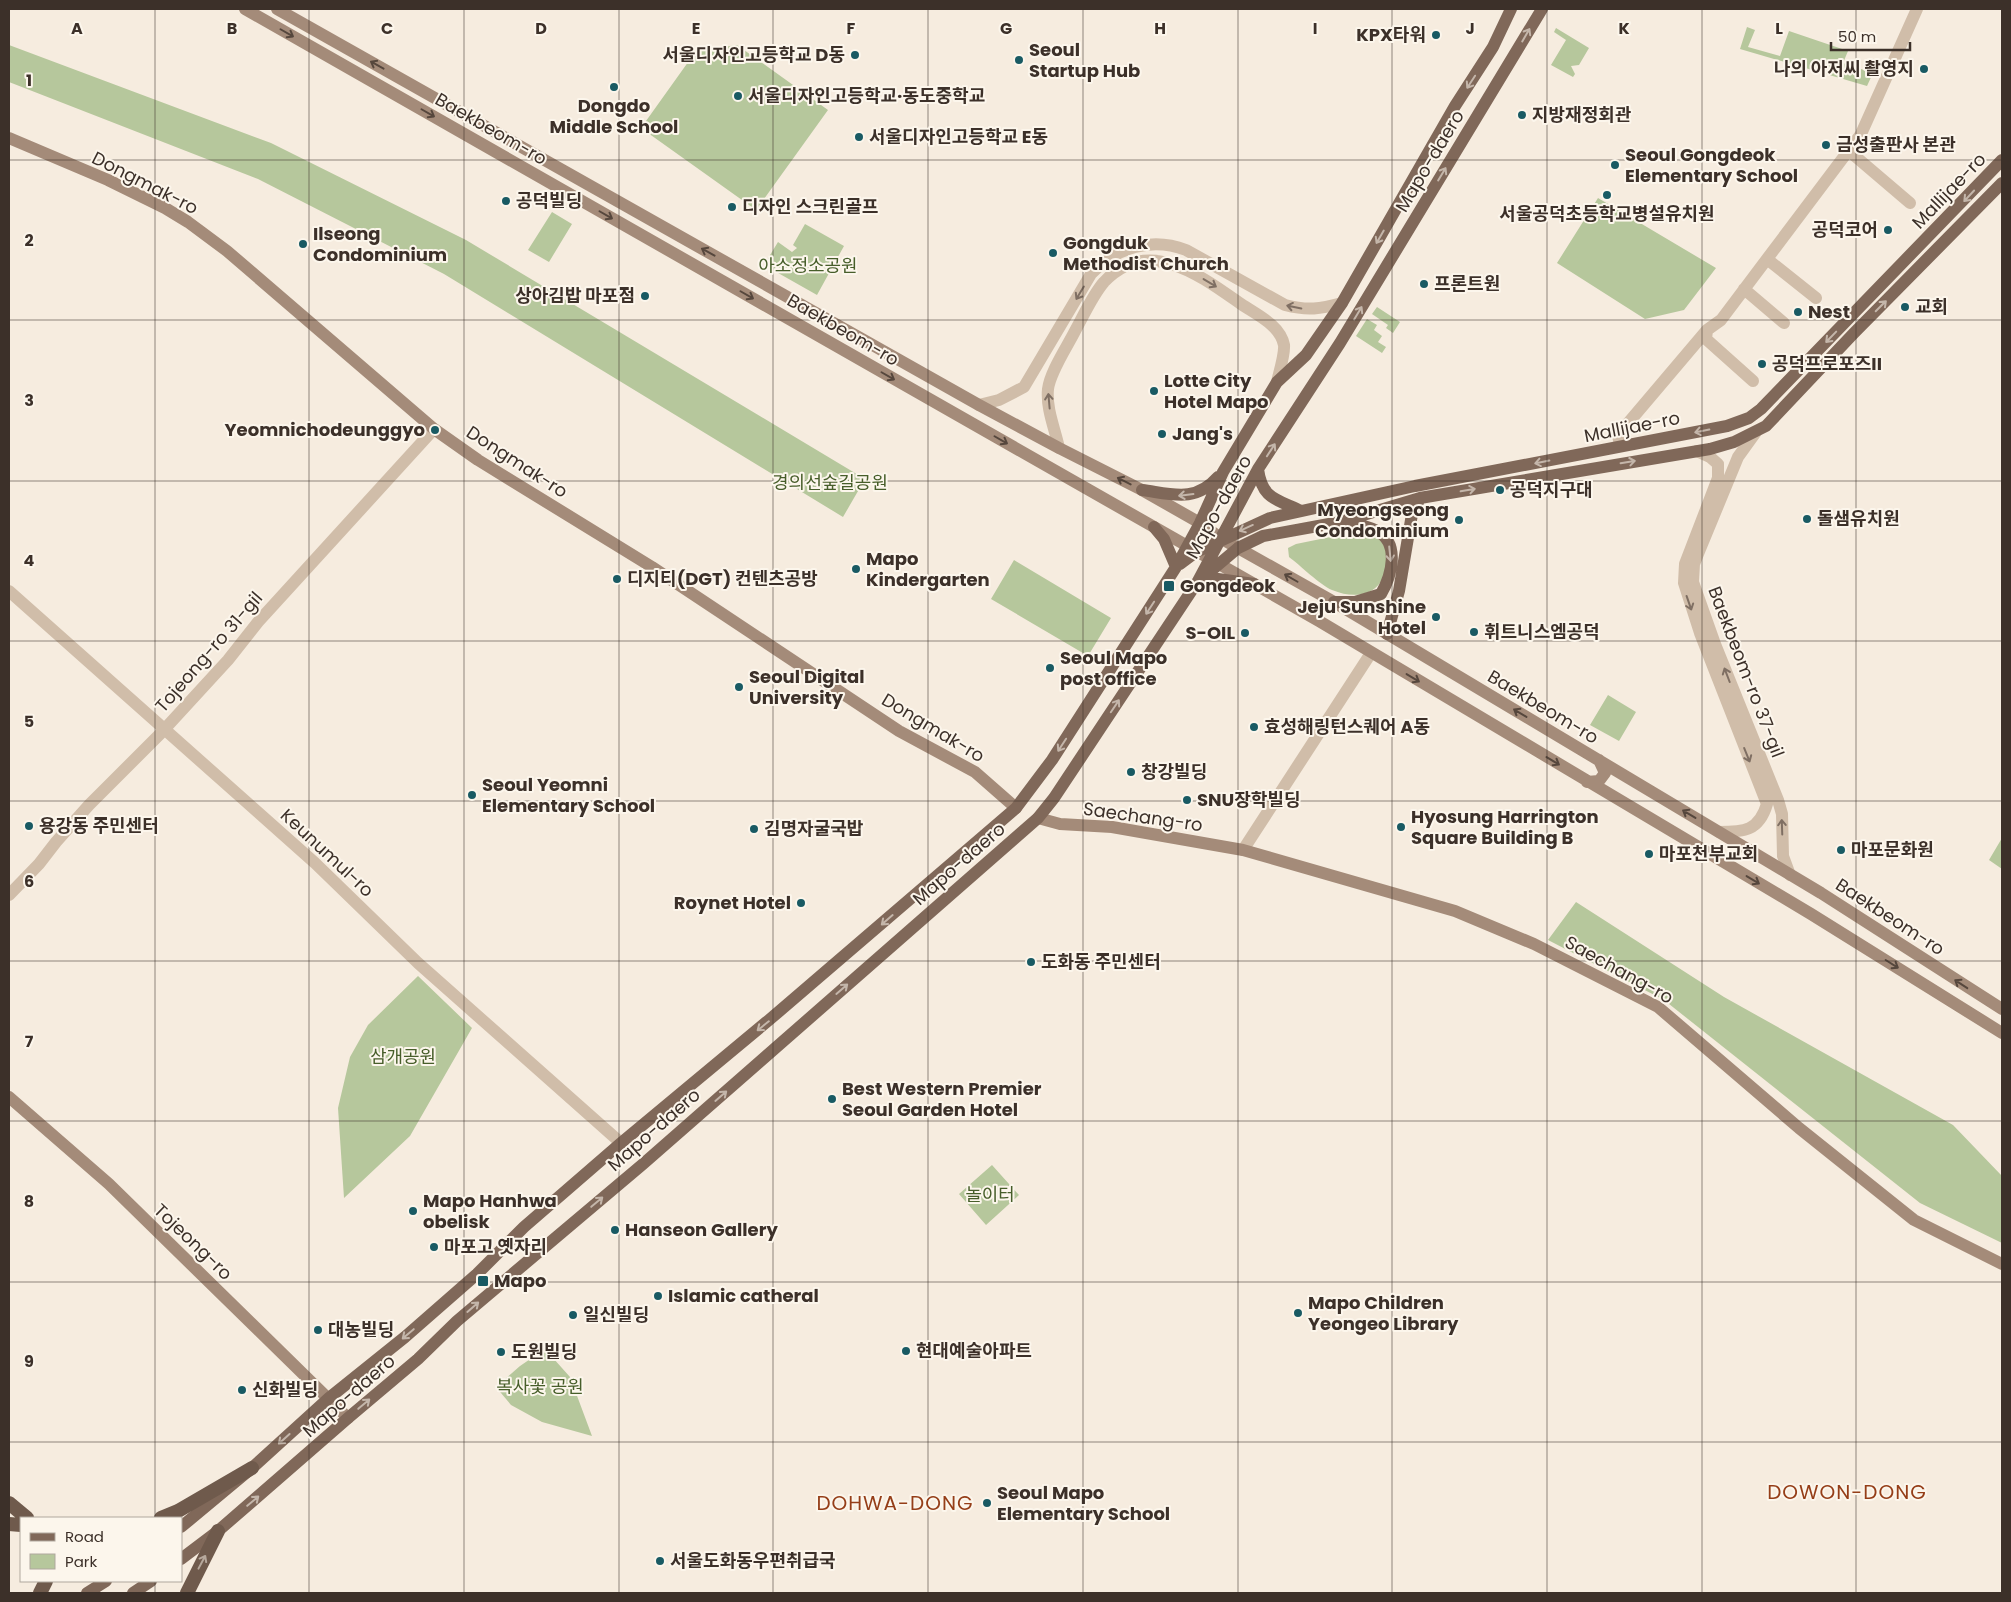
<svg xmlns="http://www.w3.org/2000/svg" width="2011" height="1602" viewBox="0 0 2011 1602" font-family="Poppins,'Noto Sans KR',sans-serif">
  <rect width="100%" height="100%" fill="#f6ecdf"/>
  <path fill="#b6c79c" d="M1747,27L1755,30L1748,47L1780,56L1789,31L1848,51L1843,63L1873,73L1867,86L1740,49Z
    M1556,28L1589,48L1579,65L1571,66L1575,74L1573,77L1551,65L1566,40L1554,32Z
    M9,45L271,143L466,240L865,479L843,517L444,274L258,179L9,82Z
    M737,45L828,110L756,210L641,128L696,51Z
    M1598,198L1716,268L1684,310L1645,319L1557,263Z
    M552,212L572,224L549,262L528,250Z
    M805,224L844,246L817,295L764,265L778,242L792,252L797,248L793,245Z
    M1377,307L1400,322L1393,333L1386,328L1388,325L1372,314Z
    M1367,319L1377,325L1374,330L1382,336L1378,342L1386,347L1382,353L1356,336Z
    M1355,532H1369L1379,537C1382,542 1388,551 1388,557C1387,592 1361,602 1332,590C1320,585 1300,565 1289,557L1288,548L1296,544Z
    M1014,560L1111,618L1088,656L991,599Z
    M1608,695L1636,712L1619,741L1590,725Z
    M2002,838V869L1989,860Z
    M1576,902L1724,997L1953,1125L2002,1176V1243L1920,1203L1664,1000L1548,940Z
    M418,976L472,1028L410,1136L344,1198L338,1108L350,1057L368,1025Z
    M992,1165L1019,1195L986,1225L959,1194Z
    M545,1349L570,1377L592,1436L542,1422L511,1405L496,1387L520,1366Z"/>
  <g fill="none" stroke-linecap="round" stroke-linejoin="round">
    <path stroke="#d0bda9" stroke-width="12" d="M1849,151L1910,203
      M1767,259L1816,298
      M1744,289L1784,323
      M1707,330L1706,339L1753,381
      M979,405L999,400L1024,387L1091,274C1116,247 1152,237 1186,250L1285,305C1308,311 1320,309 1342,303
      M1756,432L1738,457L1698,554L1694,564L1693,582L1715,644L1778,800L1782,814L1783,856L1790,875
      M1620,445L1618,435L1707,330L1721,320L1861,134L1917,9
      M1059,448C1055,429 1046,409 1048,389C1050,372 1067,347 1075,331C1084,315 1092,296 1104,282C1148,235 1201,276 1241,304C1257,315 1280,325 1284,345C1285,354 1279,373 1277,382
      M1697,451L1710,457L1718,464V478L1685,564L1684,583L1700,633L1767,804C1759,831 1744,832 1719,832
      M9,591L315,863L418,963L621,1143
      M1243,850L1371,653
      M9,895L39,864L56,842L89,805L161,733L228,660L258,622L434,429"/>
    <path stroke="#a48b79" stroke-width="12" d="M245,9L1319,621L1811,914L2002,1033
      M277,9L979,405L1059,448L1142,490L1200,523L1222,539L1334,602L1821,893L2002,1009
      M9,138L108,180L165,208L188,222L227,251L434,429L478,460L652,567L899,731L975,772L1016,808
      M1587,782L1599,781L1605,773L1599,760
      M1038,818L1060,824L1112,827L1243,850L1455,911L1534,944L1658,1007L1799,1128L1914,1220L2002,1264
      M9,1097L109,1184L348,1418"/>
    <path stroke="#806859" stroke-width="12" d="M1258,469C1262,499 1276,499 1301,511
      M1142,490C1172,494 1195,503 1218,477
      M1154,527L1164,539L1176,567
      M1180,564L1196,552L1270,518L1415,486L1727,426L1749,418L1761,409L2002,160
      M1206,575L1238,548L1263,536L1340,522L1420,498L1710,449L1734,442L1766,426L1854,333L2002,183
      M1198,581L1218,579L1254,584
      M1334,602H1355L1381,594C1392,575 1400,543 1377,531C1367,525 1353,524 1342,522
      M1387,634L1399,591L1412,514L1420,498
      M181,1527L252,1468L329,1398L405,1337L477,1274L524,1227L621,1143L769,1020L1016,808L1052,760L1176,567L1200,523L1223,472L1277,382L1306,355L1342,303L1455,106L1493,47L1511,9
      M181,1559L218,1531L348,1418L418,1359L457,1321L643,1164L1038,818L1054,798L1198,581L1258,469L1340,343L1542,9
      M87,1593L106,1581
      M133,1593L151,1581"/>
    <path stroke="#6f5a4c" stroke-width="14" d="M9,1503L27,1518
      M161,1518L178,1511L252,1468
      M9,1524L21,1525
      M40,1593L46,1581
      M187,1593L218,1531"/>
  </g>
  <defs><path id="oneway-shaft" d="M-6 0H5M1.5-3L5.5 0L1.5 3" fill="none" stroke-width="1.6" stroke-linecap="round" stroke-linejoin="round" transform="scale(1.25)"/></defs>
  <g stroke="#56473d">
    <use href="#oneway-shaft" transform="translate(287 33) rotate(30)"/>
    <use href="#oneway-shaft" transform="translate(377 65) rotate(-151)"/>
    <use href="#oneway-shaft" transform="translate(428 113) rotate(30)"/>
    <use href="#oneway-shaft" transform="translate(606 215) rotate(30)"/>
    <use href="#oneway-shaft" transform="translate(708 252) rotate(-151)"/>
    <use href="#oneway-shaft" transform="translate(747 295) rotate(30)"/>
    <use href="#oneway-shaft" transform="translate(888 376) rotate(30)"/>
    <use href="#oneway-shaft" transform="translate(1001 440) rotate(30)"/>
    <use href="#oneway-shaft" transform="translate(1124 481) rotate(-153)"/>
    <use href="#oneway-shaft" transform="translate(1291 578) rotate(-150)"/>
    <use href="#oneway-shaft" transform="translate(1413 678) rotate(31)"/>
    <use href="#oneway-shaft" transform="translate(1520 713) rotate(-149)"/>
    <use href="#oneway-shaft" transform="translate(1553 761) rotate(31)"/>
    <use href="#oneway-shaft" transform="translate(1689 814) rotate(-149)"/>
    <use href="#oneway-shaft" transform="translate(1753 880) rotate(31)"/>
    <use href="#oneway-shaft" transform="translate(1892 964) rotate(32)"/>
    <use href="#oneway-shaft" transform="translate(1961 984) rotate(-147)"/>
  </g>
  <g stroke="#c4b6aa">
    <use href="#oneway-shaft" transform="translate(1526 35) rotate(-60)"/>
    <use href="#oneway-shaft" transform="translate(1471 82) rotate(123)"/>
    <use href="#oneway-shaft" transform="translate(1442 174) rotate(-59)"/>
    <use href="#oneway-shaft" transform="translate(1969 196) rotate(133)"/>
    <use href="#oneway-shaft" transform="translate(1380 237) rotate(120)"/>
    <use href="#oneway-shaft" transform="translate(1881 306) rotate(-45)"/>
    <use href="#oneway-shaft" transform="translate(1358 313) rotate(-59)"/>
    <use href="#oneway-shaft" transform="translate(1831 337) rotate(134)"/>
    <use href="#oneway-shaft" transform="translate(1702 431) rotate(169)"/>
    <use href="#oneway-shaft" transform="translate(1271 450) rotate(-57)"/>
    <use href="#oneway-shaft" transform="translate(1542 462) rotate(169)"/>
    <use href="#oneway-shaft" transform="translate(1628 462) rotate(-9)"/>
    <use href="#oneway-shaft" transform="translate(1468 490) rotate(-10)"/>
    <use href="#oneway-shaft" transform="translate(1186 495) rotate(173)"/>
    <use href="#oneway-shaft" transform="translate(1246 528) rotate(156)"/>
    <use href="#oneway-shaft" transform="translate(1390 554) rotate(84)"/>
    <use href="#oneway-shaft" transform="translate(1150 608) rotate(123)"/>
    <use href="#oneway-shaft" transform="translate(1115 706) rotate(-56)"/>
    <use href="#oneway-shaft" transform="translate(1062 745) rotate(123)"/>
    <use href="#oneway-shaft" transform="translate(887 920) rotate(139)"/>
    <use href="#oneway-shaft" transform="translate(842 989) rotate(-41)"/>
    <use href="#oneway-shaft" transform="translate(763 1026) rotate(141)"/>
    <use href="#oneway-shaft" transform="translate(721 1096) rotate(-41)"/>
    <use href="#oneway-shaft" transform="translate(597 1202) rotate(-40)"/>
    <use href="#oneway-shaft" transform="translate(473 1307) rotate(-41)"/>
    <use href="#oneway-shaft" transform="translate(408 1334) rotate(140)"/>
    <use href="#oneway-shaft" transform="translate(364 1404) rotate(-40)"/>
    <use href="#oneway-shaft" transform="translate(284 1439) rotate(138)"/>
    <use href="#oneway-shaft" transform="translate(253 1501) rotate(-40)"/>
  </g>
  <g stroke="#7f6f63">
    <use href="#oneway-shaft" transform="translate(1210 283) rotate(31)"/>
    <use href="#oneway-shaft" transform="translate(1080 293) rotate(121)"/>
    <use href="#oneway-shaft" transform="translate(1294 307) rotate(-168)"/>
    <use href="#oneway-shaft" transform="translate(1049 401) rotate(-95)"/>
    <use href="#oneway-shaft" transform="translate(1689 603) rotate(71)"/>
    <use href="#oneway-shaft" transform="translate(1727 675) rotate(-111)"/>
    <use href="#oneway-shaft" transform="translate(1747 755) rotate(68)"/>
    <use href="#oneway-shaft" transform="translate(1782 827) rotate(-92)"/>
  </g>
  <use stroke="#b6a89c" href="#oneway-shaft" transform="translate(202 1562) rotate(-62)"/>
  <path fill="none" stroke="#3c3029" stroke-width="1" stroke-opacity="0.55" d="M155,9V1518M309,9V1593M464,9V1593M619,9V1593M773,9V1593M928,9V1593M1083,9V1593M1238,9V1593M1392,9V1593M1547,9V1593M1702,9V1593M1856,9V1593M9,160H2002M9,320H2002M9,481H2002M9,641H2002M9,801H2002M9,961H2002M9,1121H2002M9,1282H2002M9,1442H2002M155,1581V1593"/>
  <g fill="#195a63" stroke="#fcf6ec" stroke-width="2">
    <circle cx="1436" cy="35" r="5"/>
    <circle cx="855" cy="55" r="5"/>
    <circle cx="1019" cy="60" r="5"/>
    <circle cx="1924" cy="69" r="5"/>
    <circle cx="614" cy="87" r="5"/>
    <circle cx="738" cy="96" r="5"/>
    <circle cx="1522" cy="115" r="5"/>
    <circle cx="859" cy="137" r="5"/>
    <circle cx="1826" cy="145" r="5"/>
    <circle cx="1615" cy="165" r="5"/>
    <circle cx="1607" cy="195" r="5"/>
    <circle cx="506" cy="201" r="5"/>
    <circle cx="732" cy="207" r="5"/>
    <circle cx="1888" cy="230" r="5"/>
    <circle cx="303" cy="244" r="5"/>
    <circle cx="1053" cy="253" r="5"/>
    <circle cx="1424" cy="284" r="5"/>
    <circle cx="645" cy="296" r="5"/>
    <circle cx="1905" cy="307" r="5"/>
    <circle cx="1798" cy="312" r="5"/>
    <circle cx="1762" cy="364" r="5"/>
    <circle cx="1154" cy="391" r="5"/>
    <circle cx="435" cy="430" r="5"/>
    <circle cx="1162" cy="434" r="5"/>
    <circle cx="1500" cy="490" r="5"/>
    <circle cx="1807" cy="519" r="5"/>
    <circle cx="1459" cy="520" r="5"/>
    <circle cx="856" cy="569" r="5"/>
    <circle cx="617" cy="579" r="5"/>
    <rect x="1163" y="580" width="12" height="12" rx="2.5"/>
    <circle cx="1436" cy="617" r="5"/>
    <circle cx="1474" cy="632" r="5"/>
    <circle cx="1245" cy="633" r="5"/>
    <circle cx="1050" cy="668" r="5"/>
    <circle cx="739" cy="687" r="5"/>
    <circle cx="1254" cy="727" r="5"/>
    <circle cx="1131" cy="772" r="5"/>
    <circle cx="472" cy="795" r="5"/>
    <circle cx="1187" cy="800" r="5"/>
    <circle cx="29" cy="826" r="5"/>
    <circle cx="1401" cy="827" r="5"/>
    <circle cx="754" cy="829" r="5"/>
    <circle cx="1841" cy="850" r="5"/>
    <circle cx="1649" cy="854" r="5"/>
    <circle cx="801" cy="903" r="5"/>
    <circle cx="1031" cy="962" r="5"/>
    <circle cx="832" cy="1099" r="5"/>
    <circle cx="413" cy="1211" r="5"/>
    <circle cx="615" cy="1230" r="5"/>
    <circle cx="434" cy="1247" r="5"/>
    <rect x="477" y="1275" width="12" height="12" rx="2.5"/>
    <circle cx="658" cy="1296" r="5"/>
    <circle cx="1298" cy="1313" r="5"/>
    <circle cx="573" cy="1315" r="5"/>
    <circle cx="318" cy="1330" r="5"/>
    <circle cx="906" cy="1351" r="5"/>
    <circle cx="501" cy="1352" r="5"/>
    <circle cx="242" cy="1390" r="5"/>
    <circle cx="987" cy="1503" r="5"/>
    <circle cx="660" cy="1561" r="5"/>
  </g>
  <g text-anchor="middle" stroke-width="4" stroke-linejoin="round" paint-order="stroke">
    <g font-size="18" font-weight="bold" fill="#3c3029" stroke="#fcf6ec" text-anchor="start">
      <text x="1426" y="41" text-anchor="end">KPX타워</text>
      <text x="1029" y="56">Seoul<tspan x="1029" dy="21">Startup Hub</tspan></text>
      <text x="845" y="61" text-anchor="end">서울디자인고등학교 D동</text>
      <text x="1914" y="75" text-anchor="end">나의 아저씨 촬영지</text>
      <text x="748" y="102">서울디자인고등학교·동도중학교</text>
      <text x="614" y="112" text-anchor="middle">Dongdo<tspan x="614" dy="21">Middle School</tspan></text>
      <text x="1532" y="121">지방재정회관</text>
      <text x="869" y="143">서울디자인고등학교 E동</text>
      <text x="1836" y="151">금성출판사 본관</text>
      <text x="1625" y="161">Seoul Gongdeok<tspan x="1625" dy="21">Elementary School</tspan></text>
      <text x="516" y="207">공덕빌딩</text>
      <text x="742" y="213">디자인 스크린골프</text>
      <text x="1607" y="220" text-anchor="middle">서울공덕초등학교병설유치원</text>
      <text x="1878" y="236" text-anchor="end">공덕코어</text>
      <text x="313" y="240">Ilseong<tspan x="313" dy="21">Condominium</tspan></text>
      <text x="1063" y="249">Gongduk<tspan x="1063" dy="21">Methodist Church</tspan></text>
      <text x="1434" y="290">프론트원</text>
      <text x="635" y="302" text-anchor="end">상아김밥 마포점</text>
      <text x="1915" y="313">교회</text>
      <text x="1808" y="318">Nest</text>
      <text x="1772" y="370">공덕프로포즈II</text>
      <text x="1164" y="387">Lotte City<tspan x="1164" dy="21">Hotel Mapo</tspan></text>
      <text x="425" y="436" text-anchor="end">Yeomnichodeunggyo</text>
      <text x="1172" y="440">Jang's</text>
      <text x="1510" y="496">공덕지구대</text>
      <text x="1449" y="516" text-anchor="end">Myeongseong<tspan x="1449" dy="21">Condominium</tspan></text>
      <text x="1817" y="525">돌샘유치원</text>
      <text x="866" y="565">Mapo<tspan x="866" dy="21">Kindergarten</tspan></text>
      <text x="627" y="585">디지티(DGT) 컨텐츠공방</text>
      <text x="1180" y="592">Gongdeok</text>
      <text x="1426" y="613" text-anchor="end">Jeju Sunshine<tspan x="1426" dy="21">Hotel</tspan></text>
      <text x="1484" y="638">휘트니스엠공덕</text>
      <text x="1235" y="639" text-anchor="end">S-OIL</text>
      <text x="1060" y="664">Seoul Mapo<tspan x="1060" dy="21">post office</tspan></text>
      <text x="749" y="683">Seoul Digital<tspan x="749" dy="21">University</tspan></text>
      <text x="1264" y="733">효성해링턴스퀘어 A동</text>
      <text x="1141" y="778">창강빌딩</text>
      <text x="482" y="791">Seoul Yeomni<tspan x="482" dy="21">Elementary School</tspan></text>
      <text x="1197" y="806">SNU장학빌딩</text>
      <text x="1411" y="823">Hyosung Harrington<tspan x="1411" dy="21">Square Building B</tspan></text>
      <text x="39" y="832">용강동 주민센터</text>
      <text x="764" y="835">김명자굴국밥</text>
      <text x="1851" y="856">마포문화원</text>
      <text x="1659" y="860">마포천부교회</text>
      <text x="791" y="909" text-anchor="end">Roynet Hotel</text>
      <text x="1041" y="968">도화동 주민센터</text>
      <text x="842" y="1095">Best Western Premier<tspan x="842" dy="21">Seoul Garden Hotel</tspan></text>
      <text x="423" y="1207">Mapo Hanhwa<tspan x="423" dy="21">obelisk</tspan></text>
      <text x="625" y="1236">Hanseon Gallery</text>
      <text x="444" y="1253">마포고 옛자리</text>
      <text x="494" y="1287">Mapo</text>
      <text x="668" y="1302">Islamic catheral</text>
      <text x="1308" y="1309">Mapo Children<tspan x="1308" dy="21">Yeongeo Library</tspan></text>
      <text x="583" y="1321">일신빌딩</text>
      <text x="328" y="1336">대농빌딩</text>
      <text x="916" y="1357">현대예술아파트</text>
      <text x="511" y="1358">도원빌딩</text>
      <text x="252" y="1396">신화빌딩</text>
      <text x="997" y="1499">Seoul Mapo<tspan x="997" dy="21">Elementary School</tspan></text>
      <text x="670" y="1567">서울도화동우편취급국</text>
    </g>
    <g font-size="18" fill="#3c3029" stroke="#fcf6ec">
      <text transform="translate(491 129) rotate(30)" y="6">Baekbeom-ro</text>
      <text transform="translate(1430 161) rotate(-59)" y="6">Mapo-daero</text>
      <text transform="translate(145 183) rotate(27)" y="6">Dongmak-ro</text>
      <text transform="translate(1949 191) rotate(-46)" y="6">Mallijae-ro</text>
      <text transform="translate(843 330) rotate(30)" y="6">Baekbeom-ro</text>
      <text transform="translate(1632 427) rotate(-11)" y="6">Mallijae-ro</text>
      <text transform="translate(517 462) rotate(33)" y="6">Dongmak-ro</text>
      <text transform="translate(1219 507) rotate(-61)" y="6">Mapo-daero</text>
      <text transform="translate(209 652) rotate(-49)" y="6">Tojeong-ro 31-gil</text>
      <text transform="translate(1746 672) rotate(69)" y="6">Baekbeom-ro 37-gil</text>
      <text transform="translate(1543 707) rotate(31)" y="6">Baekbeom-ro</text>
      <text transform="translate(933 728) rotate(31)" y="6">Dongmak-ro</text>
      <text transform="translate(1143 817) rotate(8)" y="6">Saechang-ro</text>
      <text transform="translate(327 853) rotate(43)" y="6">Keunumul-ro</text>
      <text transform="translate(959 864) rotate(-41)" y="6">Mapo-daero</text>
      <text transform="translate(1890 917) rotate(33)" y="6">Baekbeom-ro</text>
      <text transform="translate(1619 970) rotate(29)" y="6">Saechang-ro</text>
      <text transform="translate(654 1130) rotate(-41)" y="6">Mapo-daero</text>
      <text transform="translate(193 1242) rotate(44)" y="6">Tojeong-ro</text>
      <text transform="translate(349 1396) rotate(-41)" y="6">Mapo-daero</text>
    </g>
    <g font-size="18" fill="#475e2a" stroke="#fcf6ec">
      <text x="808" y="272">아소정소공원</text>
      <text x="830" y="489">경의선숲길공원</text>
      <text x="403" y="1063">삼개공원</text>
      <text x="990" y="1201">놀이터</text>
      <text x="540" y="1393">복사꽃 공원</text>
    </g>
    <g font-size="20" letter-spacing="1" fill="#953e18" stroke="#fcf6ec">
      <text x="1847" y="1499">DOWON-DONG</text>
      <text x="895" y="1510">DOHWA-DONG</text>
    </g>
  </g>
  <g font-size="16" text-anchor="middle" font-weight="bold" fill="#3c3029" stroke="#fcf6ec" stroke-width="4" stroke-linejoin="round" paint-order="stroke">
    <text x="77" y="34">A</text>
    <text x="232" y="34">B</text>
    <text x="387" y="34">C</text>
    <text x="541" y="34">D</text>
    <text x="696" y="34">E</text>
    <text x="851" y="34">F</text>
    <text x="1006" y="34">G</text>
    <text x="1160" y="34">H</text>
    <text x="1315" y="34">I</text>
    <text x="1470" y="34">J</text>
    <text x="1624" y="34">K</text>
    <text x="1779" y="34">L</text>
    <text x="29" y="86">1</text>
    <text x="29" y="246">2</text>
    <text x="29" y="406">3</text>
    <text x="29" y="566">4</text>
    <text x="29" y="727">5</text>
    <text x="29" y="887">6</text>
    <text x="29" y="1047">7</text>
    <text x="29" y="1207">8</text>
    <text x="29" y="1367">9</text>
  </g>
  <rect width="2011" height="1602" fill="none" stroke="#3c3029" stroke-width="20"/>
  <rect x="20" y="1517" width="162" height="65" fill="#fcf6ec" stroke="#afa79e"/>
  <rect x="30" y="1533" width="25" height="8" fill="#806859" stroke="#afa79e"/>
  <text x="65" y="1542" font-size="15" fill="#3c3029">Road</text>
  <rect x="30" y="1554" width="25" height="15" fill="#b6c79c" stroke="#afa79e"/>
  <text x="65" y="1567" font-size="15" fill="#3c3029">Park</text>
  <path d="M1831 42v8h79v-8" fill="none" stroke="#3c3029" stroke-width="2.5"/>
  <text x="1838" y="42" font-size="15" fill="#3c3029" stroke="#fcf6ec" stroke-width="4" paint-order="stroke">50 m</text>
</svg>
